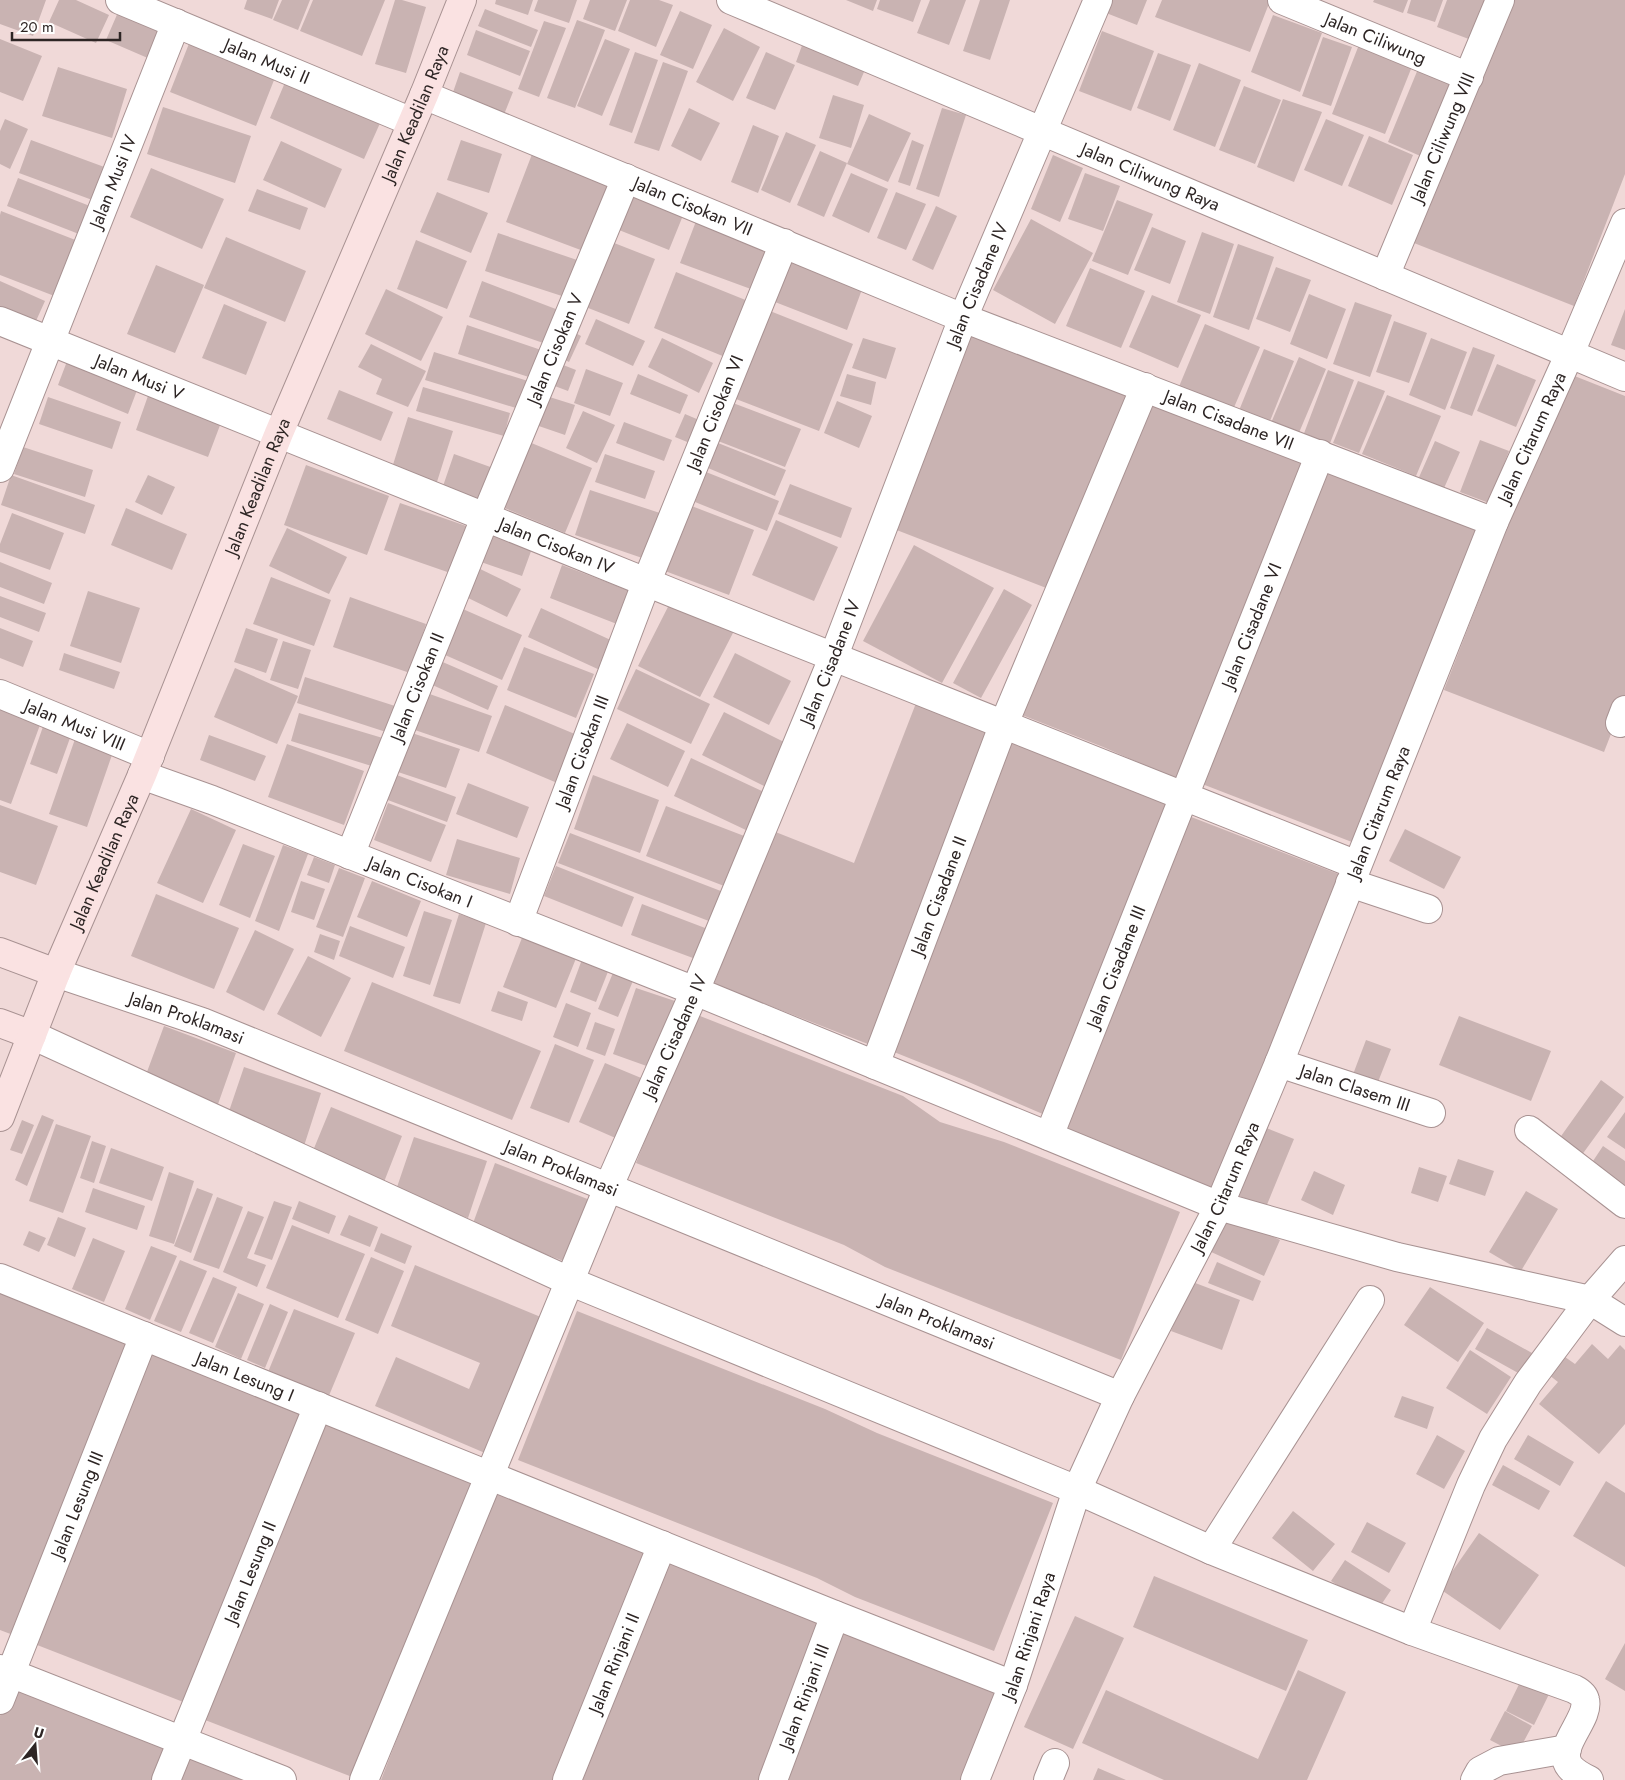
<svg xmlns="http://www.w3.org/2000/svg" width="1625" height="1780" viewBox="0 0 1625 1780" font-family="Jost,sans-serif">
  <rect width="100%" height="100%" fill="#f0d9d8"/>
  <path fill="#c9b3b2" d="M0,0H46L33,36L0,24Z
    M59,0H76L109,15L96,43L49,22Z
    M247,0H279L272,19L244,9Z
    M282,0H310L298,30L273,20Z
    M313,0H385L362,56L300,31Z
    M395,0H402L426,7L406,73L375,64Z
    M496,0H533L528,15L495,4Z
    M538,0H577L569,23L534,11Z
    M590,0H627L615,31L583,19Z
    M630,0H659L673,5L656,47L618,31Z
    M846,0H877L873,11Z
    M880,0H921L913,22L877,9Z
    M930,0H966L949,45L917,33Z
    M980,0H1010L990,60L963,51Z
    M1105,0H1147L1137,25L1101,11Z
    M1162,0H1267L1270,1L1250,52L1155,17Z
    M1374,0H1408L1403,13L1373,2Z
    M1411,0H1443L1435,22L1407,13Z
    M1447,0H1489L1474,41L1437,27Z
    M1509,0H1625V174L1574,306L1414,243Z
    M485,9L538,30L531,47L478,26Z
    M119,10L163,29L150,59L106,40Z
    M680,11L712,25L693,69L660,55Z
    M1273,15L1322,33L1300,92L1251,72Z
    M577,20L605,30L575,108L547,98Z
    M544,21L566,28L539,97L518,89Z
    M724,28L760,47L733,101L696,82Z
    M476,30L530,51L520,76L467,55Z
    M1102,31L1154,51L1131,111L1079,91Z
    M1323,37L1352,47L1331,106L1302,96Z
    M1362,37L1415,59L1385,134L1332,114Z
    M0,39L42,56L23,101L0,92Z
    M605,39L630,49L602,116L577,106Z
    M804,40L867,65L858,86L796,62Z
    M190,41L276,75L256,126L170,92Z
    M635,52L658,60L632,133L609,125Z
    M766,52L795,65L775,110L746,98Z
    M1158,53L1191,65L1170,121L1137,108Z
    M663,62L688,71L659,151L634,143Z
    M1199,63L1241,80L1215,147L1173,130Z
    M58,67L127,89L112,138L42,116Z
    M1418,69L1456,85L1425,158L1388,142Z
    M460,72L513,92L503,117L451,98Z
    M286,80L381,121L364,159L270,118Z
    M1244,86L1281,100L1255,164L1219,150Z
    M833,95L864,105L851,148L819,138Z
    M1283,99L1322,112L1294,182L1257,167Z
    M163,107L251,136L235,183L147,154Z
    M689,108L720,123L701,161L671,146Z
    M942,108L966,115L939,197L916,189Z
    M869,114L911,133L888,182L847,164Z
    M5,119L28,129L10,169L0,164V131Z
    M1326,119L1364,135L1342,186L1304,170Z
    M753,125L779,136L758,193L731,182Z
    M786,132L816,145L790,203L761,190Z
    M1369,136L1413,155L1392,205L1348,186Z
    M31,140L107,168L95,201L19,173Z
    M461,140L502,154L489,193L447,180Z
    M912,140L924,145L910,186L898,182Z
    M281,141L342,169L325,208L263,180Z
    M534,149L614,180L586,252L506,222Z
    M820,151L847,163L824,217L797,205Z
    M1053,155L1083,168L1060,222L1031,209Z
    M151,168L224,199L202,249L130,217Z
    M851,173L888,189L869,233L832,216Z
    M1085,173L1120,186L1103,231L1068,219Z
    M18,178L95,208L84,236L7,206Z
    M257,189L308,208L300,230L248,211Z
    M628,191L684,213L669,250L614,228Z
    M437,192L488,213L471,253L420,232Z
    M896,192L926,204L906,250L877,238Z
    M1117,200L1153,214L1128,275L1092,261Z
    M936,206L957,216L933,270L912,260Z
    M1,211L78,241L57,297L0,275V215Z
    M698,216L777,246L759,292L680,263Z
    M1031,219L1093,253L1055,324L993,290Z
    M1152,227L1186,241L1170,284L1134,270Z
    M1202,232L1234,244L1210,314L1177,302Z
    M498,233L577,260L565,297L485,271Z
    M226,237L306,271L285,322L204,288Z
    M604,239L655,259L629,324L578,304Z
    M416,240L467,261L447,309L397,289Z
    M1238,244L1274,257L1249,330L1213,317Z
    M793,256L864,284L847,330L775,302Z
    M156,265L204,285L175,353L127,334Z
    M1276,267L1311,280L1290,332L1256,319Z
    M1090,268L1145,291L1121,348L1066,326Z
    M676,272L748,301L725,357L654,328Z
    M0,281L45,301L31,332L0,318Z
    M482,281L561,311L549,345L469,317Z
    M386,289L443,317L421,361L365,334Z
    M1309,294L1346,309L1327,359L1290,344Z
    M1152,295L1201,315L1178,368L1129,347Z
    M1355,302L1392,315L1370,377L1333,364Z
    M224,304L267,322L246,375L202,358Z
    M1625,309V350L1611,345Z
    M770,311L853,344L819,431L736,399Z
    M596,319L645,341L633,366L585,344Z
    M1394,321L1427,333L1409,383L1376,372Z
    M1205,324L1260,347L1232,412L1178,389Z
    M467,325L547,352L538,380L458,354Z
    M568,329L581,336L569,362L555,355Z
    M971,332L1130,395L1054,591L894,529Z
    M662,338L713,363L699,393L648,367Z
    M863,338L896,348L886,379L852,368Z
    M1431,338L1467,352L1445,410L1409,395Z
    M371,344L426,371L408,407L376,394L382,379L358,367Z
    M1473,347L1495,355L1472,416L1450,408Z
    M1264,349L1294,361L1268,426L1238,413Z
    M434,352L528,381L519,409L425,380Z
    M69,356L139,385L128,414L58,385Z
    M1299,357L1326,369L1298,435L1271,423Z
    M553,361L576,370L568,391L544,382Z
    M1497,364L1536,380L1516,427L1477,411Z
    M586,369L623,383L610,416L574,403Z
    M1328,370L1354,380L1329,446L1303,436Z
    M1567,373L1625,396V698L1604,752L1444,690Z
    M638,374L688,395L680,414L630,394Z
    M847,374L876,382L871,405L840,396Z
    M1358,381L1385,391L1359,453L1333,443Z
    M423,387L510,413L504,436L416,411Z
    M339,390L393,412L381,441L327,419Z
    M149,393L222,420L208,457L136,430Z
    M540,394L575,405L565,435L530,423Z
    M1387,395L1441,416L1416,476L1362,454Z
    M48,397L121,422L112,449L39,424Z
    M837,401L872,416L859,448L824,433Z
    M733,403L801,429L785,467L718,441Z
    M1146,403L1306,465L1183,782L1103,747L1022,715Z
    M583,411L615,425L597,463L566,448Z
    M685,414L706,423L697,446L675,437Z
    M408,417L453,431L436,485L391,471Z
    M624,422L672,440L664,461L616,443Z
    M1480,440L1509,451L1489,503L1460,492Z
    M1435,441L1460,452L1441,495L1416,484Z
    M529,442L592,468L565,533L502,507Z
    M718,443L786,470L775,496L708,468Z
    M23,447L93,470L85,497L14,474Z
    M454,454L496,469L483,504L442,489Z
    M605,454L655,471L645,499L595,482Z
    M306,465L389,496L367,555L284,525Z
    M1321,465L1481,527L1357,844L1197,782Z
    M706,472L779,501L767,531L695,502Z
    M11,475L95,505L85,534L1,505Z
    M148,475L175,487L162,515L135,502Z
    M790,484L852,508L841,538L778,514Z
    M590,490L666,515L651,561L575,535Z
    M400,503L472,528L456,575L384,550Z
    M689,505L754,530L729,595L665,571Z
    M126,508L187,534L172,570L111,545Z
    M12,513L64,533L50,570L0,552V544Z
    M776,520L838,547L814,601L752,575Z
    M490,527L534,543L522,576L478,561Z
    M287,528L347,557L329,594L269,566Z
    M914,545L994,588L942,683L863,641Z
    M0,562L52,583L44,604L0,587Z
    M562,565L635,593L622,626L550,598Z
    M474,566L521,589L507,617L460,594Z
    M271,577L331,600L314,646L253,624Z
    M1004,589L1032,605L981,698L953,683Z
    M88,591L140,608L121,663L70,646Z
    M0,596L46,613L39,632L0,617Z
    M350,597L426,624L410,673L333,647Z
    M673,597L735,629L700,697L638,666Z
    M456,606L522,635L502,680L436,651Z
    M541,608L615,642L602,671L528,637Z
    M0,628L33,641L23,667L0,658Z
    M246,628L278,639L266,673L234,662Z
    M283,641L311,650L298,689L270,680Z
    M524,647L594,674L576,718L507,690Z
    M64,653L120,672L114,689L59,670Z
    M735,653L791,681L769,725L713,697Z
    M438,660L498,686L488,710L428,683Z
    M235,668L298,696L277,744L214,717Z
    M636,669L710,704L691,744L617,709Z
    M305,677L395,706L386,732L297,703Z
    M424,692L492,716L479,752L412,729Z
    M0,698L44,714L11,804L0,800Z
    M918,698L997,729L873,1046L714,984L773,831L854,863Z
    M505,705L582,737L562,785L486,753Z
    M724,712L788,744L766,787L702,755Z
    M299,713L386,739L378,768L291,741Z
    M46,718L74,727L57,774L30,764Z
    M627,723L685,751L668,787L610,759Z
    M1008,731L1168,798L1045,1115L964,1080L884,1048Z
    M412,733L460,749L446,788L398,772Z
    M209,735L266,756L255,781L200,760Z
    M75,739L113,752L87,827L49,814Z
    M287,744L364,771L344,825L268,797Z
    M691,758L766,793L748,831L674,796Z
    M394,774L456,797L447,822L385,799Z
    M593,775L659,800L640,853L574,829Z
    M468,783L529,807L517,838L456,814Z
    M388,803L446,825L431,862L374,840Z
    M0,805L58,826L36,885L0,872Z
    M666,806L752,839L732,889L646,856Z
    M191,809L236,830L203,903L157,883Z
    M1181,813L1341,875L1217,1192L1058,1129Z
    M1405,829L1461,857L1444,889L1389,861Z
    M570,833L726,893L714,923L558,863Z
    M457,839L520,858L510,894L446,875Z
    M243,844L275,856L250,918L219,905Z
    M283,845L308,854L279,931L255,921Z
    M314,857L335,865L329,883L307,875Z
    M556,866L634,897L622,927L544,896Z
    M339,868L365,878L343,937L316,927Z
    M301,881L325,889L314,920L291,912Z
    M372,881L421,901L407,937L357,917Z
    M156,894L239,928L214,989L131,956Z
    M642,904L713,931L701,961L631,935Z
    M424,911L452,920L430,985L403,976Z
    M459,914L486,923L460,1004L433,996Z
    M350,926L405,947L393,978L339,956Z
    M255,930L294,949L264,1011L226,992Z
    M525,930L579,951L556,1008L503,987Z
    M320,934L340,941L334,960L314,952Z
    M584,954L611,964L596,1002L570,992Z
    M308,956L351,978L321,1037L277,1014Z
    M615,968L635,976L618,1017L598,1009Z
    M372,982L541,1051L512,1120L344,1051Z
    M636,988L678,1002L655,1069L613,1054Z
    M498,991L528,1002L522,1021L491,1011Z
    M566,1003L591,1013L578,1047L553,1037Z
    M695,1014L903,1096L940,1122L1004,1142L1180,1212L1121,1360L885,1267L844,1245L636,1163Z
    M1459,1016L1551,1051L1531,1101L1439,1065Z
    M595,1022L615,1029L605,1056L586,1049Z
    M164,1026L236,1053L217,1107L144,1080Z
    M1366,1040L1391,1049L1376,1087L1352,1077Z
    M555,1044L594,1060L569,1123L530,1108Z
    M605,1063L646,1080L620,1140L579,1122Z
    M244,1067L321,1093L304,1146L226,1120Z
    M1601,1080L1624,1097L1576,1163L1554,1146Z
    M331,1107L402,1136L382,1187L310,1158Z
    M1625,1112V1149L1607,1137Z
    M42,1115L54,1120L27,1186L15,1180Z
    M22,1120L34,1125L22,1154L10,1150Z
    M56,1124L91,1136L63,1213L29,1201Z
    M1259,1125L1294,1139L1266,1207L1232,1193Z
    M414,1137L487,1161L468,1218L395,1193Z
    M92,1141L106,1146L94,1183L80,1178Z
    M1603,1146L1625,1161V1196L1587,1170Z
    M111,1148L164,1167L152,1201L99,1183Z
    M1458,1159L1494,1171L1485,1196L1449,1184Z
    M495,1163L590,1200L566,1262L472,1226Z
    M1419,1167L1447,1176L1438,1202L1411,1193Z
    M1314,1171L1345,1185L1333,1215L1301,1200Z
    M169,1172L194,1181L174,1244L149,1236Z
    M93,1188L145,1206L137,1230L85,1212Z
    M197,1188L213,1194L191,1253L174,1246Z
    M1526,1191L1558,1209L1521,1271L1489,1252Z
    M217,1197L243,1207L219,1269L193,1260Z
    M274,1201L292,1207L272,1260L254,1254Z
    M299,1201L336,1216L329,1234L292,1219Z
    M248,1211L264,1217L247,1258L266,1265L257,1287L223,1272Z
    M349,1215L378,1227L370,1247L340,1235Z
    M1227,1215L1280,1240L1264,1276L1209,1251Z
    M58,1217L86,1228L75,1257L47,1245Z
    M292,1225L365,1254L338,1318L266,1288Z
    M29,1231L46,1238L39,1252L23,1245Z
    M381,1233L412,1246L405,1264L374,1251Z
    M93,1238L125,1251L104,1302L72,1289Z
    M151,1246L177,1256L150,1320L125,1309Z
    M371,1257L404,1271L378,1334L345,1320Z
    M180,1260L207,1271L181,1332L154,1321Z
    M1217,1262L1261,1281L1253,1301L1208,1283Z
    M415,1265L548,1320L492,1456L375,1406L396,1357L469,1389L480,1363L391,1326Z
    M213,1277L237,1287L213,1343L189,1333Z
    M1190,1281L1240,1300L1222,1350L1171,1331Z
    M1430,1287L1484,1323L1458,1362L1404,1325Z
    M0,1288L137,1342L21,1638L0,1630Z
    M238,1293L264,1304L241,1359L215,1347Z
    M270,1304L288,1312L265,1368L247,1360Z
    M294,1309L355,1333L328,1398L268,1372Z
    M577,1311L825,1409L877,1433L1053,1503L994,1651L855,1597L817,1578L518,1460Z
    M1487,1328L1532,1353L1520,1374L1475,1349Z
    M1592,1344L1608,1359L1620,1345L1625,1350V1424L1599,1454L1539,1404L1558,1382L1549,1375L1565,1357L1575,1364Z
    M147,1346L307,1409L191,1705L32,1643Z
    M1470,1350L1511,1377L1487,1414L1446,1388Z
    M1402,1396L1434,1407L1427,1429L1394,1417Z
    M316,1421L475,1483L360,1780L200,1718Z
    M1437,1435L1465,1451L1444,1489L1416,1474Z
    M1528,1435L1574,1462L1560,1486L1514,1459Z
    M1503,1465L1550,1491L1539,1510L1492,1485Z
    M1606,1481L1625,1493V1567L1573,1536Z
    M495,1487L655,1549L565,1780H381Z
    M1293,1511L1335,1544L1313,1571L1272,1538Z
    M1367,1522L1406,1543L1389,1573L1351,1552Z
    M1479,1533L1539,1575L1500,1630L1440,1589Z
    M669,1551L829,1612L763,1780H579Z
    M1345,1560L1391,1590L1377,1611L1331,1581Z
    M1154,1576L1308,1640L1286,1691L1133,1627Z
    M1075,1616L1124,1638L1073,1749L1024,1727Z
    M843,1622L1002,1684L965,1780H781Z
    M1625,1643V1691L1605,1679Z
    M1298,1670L1346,1692L1307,1780H1164L1082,1743L1106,1690L1258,1759Z
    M1524,1674L1552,1688L1534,1725L1506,1711Z
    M14,1681L174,1743L159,1780H0V1716Z
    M1505,1711L1532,1726L1517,1754L1490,1740Z
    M187,1747L272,1780H174Z
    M1098,1768L1126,1780H1093Z"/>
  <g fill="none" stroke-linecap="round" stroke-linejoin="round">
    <defs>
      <g id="street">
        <path id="s1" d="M120,0L412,122"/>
        <path id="s2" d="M731,0L1625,377"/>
        <path id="s3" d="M1282,0L1469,77"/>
        <path id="s4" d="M424,95L963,318L1494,522"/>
        <path id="s5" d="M1385,276L1500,0"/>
        <path id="s6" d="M0,321C452,504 903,687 1357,865"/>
        <path id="s7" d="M0,468L176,23"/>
        <path id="s8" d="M0,694L150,756"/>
        <path d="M1620,723L1625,710"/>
        <path id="s9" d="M142,775L212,800L695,991L1219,1206L1397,1257L1590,1300L1625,1322"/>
        <path id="s10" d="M350,855L485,518L626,178"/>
        <path d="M1350,883L1428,909"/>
        <path id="s11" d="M518,922L647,581L784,243"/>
        <path id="s12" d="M56,973L202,1022L1120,1396"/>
        <path d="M32,1035L569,1281L1077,1490L1211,1550L1412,1631L1471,1485L1493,1439L1528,1383L1590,1300L1625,1260"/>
        <path id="s13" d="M1279,1063L1431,1113"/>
        <path id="s14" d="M875,1065L1003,726L1145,387"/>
        <path d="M1529,1130L1625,1204"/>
        <path id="s15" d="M1049,1136L1320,454"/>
        <path id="s16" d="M0,1278L835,1615L1013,1685"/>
        <path d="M1211,1550L1370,1300"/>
        <path d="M1412,1631L1574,1689C1578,1691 1584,1695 1585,1700C1590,1720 1554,1747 1570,1767C1574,1772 1583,1777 1589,1780"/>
        <path d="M0,1669L282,1780"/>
        <path id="s17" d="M0,1700L144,1336"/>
        <path id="s18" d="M166,1780L318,1406"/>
        <path id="s19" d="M364,1780L608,1188L695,991L833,658L963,318L1098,0"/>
        <path id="s20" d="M567,1780L662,1545"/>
        <path id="s21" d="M773,1780L835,1615"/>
        <path id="s22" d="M975,1780L1013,1685L1077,1490L1120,1396L1219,1206L1279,1063L1494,522L1570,353L1625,223"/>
        <path d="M1048,1780L1055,1763"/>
        <path d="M1475,1780L1480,1771L1499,1761L1567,1749"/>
      </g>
      <g id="secondary">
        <path d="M0,952L56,973"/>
        <path d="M0,1023L32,1035"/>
        <path id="s23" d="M0,1117L56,973L142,775L279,433L424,95L462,0"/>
      </g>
    </defs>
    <use href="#street" stroke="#a89292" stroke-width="30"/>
    <use href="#secondary" stroke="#a89292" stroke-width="30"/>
    <use href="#street" stroke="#fff" stroke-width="28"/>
    <use href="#secondary" stroke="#fae2e2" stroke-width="28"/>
  </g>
  <g text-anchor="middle" stroke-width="4" stroke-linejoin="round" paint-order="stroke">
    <g font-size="18" fill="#2d2524" stroke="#fff">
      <text dy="6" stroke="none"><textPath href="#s3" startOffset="101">Jalan Ciliwung</textPath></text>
      <text dy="6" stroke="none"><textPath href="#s1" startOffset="159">Jalan Musi II</textPath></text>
      <text dy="6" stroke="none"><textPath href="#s23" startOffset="1086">Jalan Keadilan Raya</textPath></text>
      <text dy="6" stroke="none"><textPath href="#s5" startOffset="150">Jalan Ciliwung VIII</textPath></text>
      <text dy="6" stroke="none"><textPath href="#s2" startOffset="455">Jalan Ciliwung Raya</textPath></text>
      <text dy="6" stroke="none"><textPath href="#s7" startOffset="308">Jalan Musi IV</textPath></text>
      <text dy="6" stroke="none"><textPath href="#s4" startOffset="291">Jalan Cisokan VII</textPath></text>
      <text dy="6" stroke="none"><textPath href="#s19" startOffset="1616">Jalan Cisadane IV</textPath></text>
      <text dy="6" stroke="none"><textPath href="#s10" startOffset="546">Jalan Cisokan V</textPath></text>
      <text dy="6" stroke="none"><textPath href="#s6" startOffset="150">Jalan Musi V</textPath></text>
      <text dy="6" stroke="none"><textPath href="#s11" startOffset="546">Jalan Cisokan VI</textPath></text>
      <text dy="6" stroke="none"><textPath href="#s4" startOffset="868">Jalan Cisadane VII</textPath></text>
      <text dy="6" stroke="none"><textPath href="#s22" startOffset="1455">Jalan Citarum Raya</textPath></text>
      <text dy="6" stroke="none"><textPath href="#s23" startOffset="681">Jalan Keadilan Raya</textPath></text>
      <text dy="6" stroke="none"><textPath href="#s6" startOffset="600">Jalan Cisokan IV</textPath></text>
      <text dy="6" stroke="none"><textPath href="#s15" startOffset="549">Jalan Cisadane VI</textPath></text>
      <text dy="6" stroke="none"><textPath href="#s19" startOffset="1211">Jalan Cisadane IV</textPath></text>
      <text dy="6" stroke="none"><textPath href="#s10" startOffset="181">Jalan Cisokan II</textPath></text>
      <text dy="6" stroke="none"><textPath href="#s8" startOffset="81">Jalan Musi VIII</textPath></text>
      <text dy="6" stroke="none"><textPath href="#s11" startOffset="182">Jalan Cisokan III</textPath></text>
      <text dy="6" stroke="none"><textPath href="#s22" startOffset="1050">Jalan Citarum Raya</textPath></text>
      <text dy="6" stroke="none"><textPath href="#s23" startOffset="276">Jalan Keadilan Raya</textPath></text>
      <text dy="6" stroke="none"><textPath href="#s9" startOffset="298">Jalan Cisokan I</textPath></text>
      <text dy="6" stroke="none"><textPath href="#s14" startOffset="181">Jalan Cisadane II</textPath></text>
      <text dy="6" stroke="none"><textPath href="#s15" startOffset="182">Jalan Cisadane III</textPath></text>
      <text dy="6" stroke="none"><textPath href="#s12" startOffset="138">Jalan Proklamasi</textPath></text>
      <text dy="6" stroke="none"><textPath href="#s19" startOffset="806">Jalan Cisadane IV</textPath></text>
      <text dy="6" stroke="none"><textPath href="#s13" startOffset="80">Jalan Clasem III</textPath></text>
      <text dy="6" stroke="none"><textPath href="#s12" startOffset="542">Jalan Proklamasi</textPath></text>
      <text dy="6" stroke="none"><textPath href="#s22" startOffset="645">Jalan Citarum Raya</textPath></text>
      <text dy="6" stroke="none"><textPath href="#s12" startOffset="948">Jalan Proklamasi</textPath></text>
      <text dy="6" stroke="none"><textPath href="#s16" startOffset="264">Jalan Lesung I</textPath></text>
      <text dy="6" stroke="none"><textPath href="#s17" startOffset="210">Jalan Lesung III</textPath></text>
      <text dy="6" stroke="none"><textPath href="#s18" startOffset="224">Jalan Lesung II</textPath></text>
      <text dy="6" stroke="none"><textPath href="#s22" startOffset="154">Jalan Rinjani Raya</textPath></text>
      <text dy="6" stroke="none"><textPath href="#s20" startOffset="126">Jalan Rinjani II</textPath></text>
      <text dy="6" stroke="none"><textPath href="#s21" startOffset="89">Jalan Rinjani III</textPath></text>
    </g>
  </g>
  <g transform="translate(35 1745) rotate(17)" stroke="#ffffff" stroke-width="4" paint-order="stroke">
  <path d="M0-4L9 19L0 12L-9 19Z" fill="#2d2524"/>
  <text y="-8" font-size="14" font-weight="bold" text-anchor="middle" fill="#2d2524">U</text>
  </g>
  <path d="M12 32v8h108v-8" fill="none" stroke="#2d2524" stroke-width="2.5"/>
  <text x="20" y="32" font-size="15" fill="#2d2524" stroke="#ffffff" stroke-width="4" paint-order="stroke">20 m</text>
</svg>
